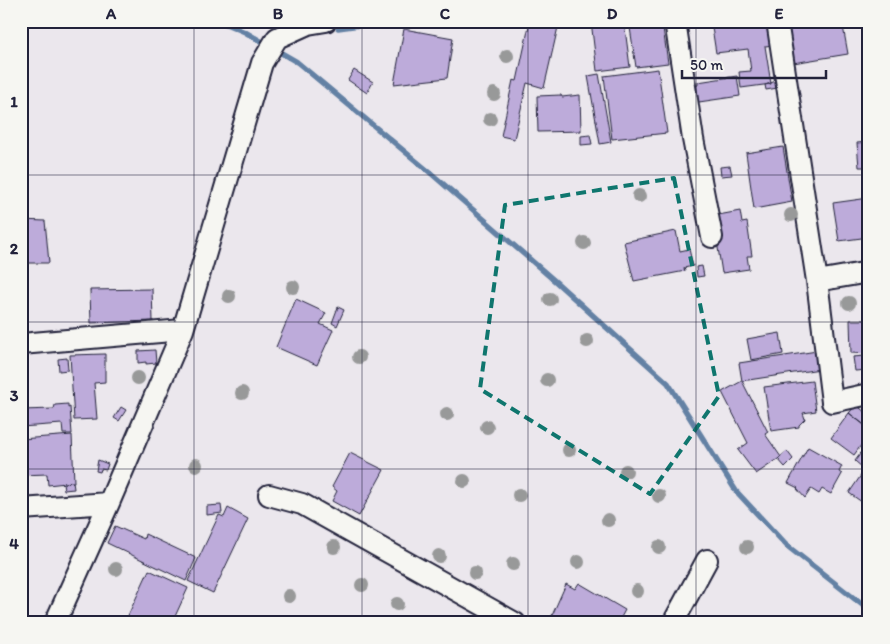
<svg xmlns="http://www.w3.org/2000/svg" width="890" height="644" viewBox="0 0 890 644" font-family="Itim,sans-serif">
  <rect width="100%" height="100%" fill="#ebe7ed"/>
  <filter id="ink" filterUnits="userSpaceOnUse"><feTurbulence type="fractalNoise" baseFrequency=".02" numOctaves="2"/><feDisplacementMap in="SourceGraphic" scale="10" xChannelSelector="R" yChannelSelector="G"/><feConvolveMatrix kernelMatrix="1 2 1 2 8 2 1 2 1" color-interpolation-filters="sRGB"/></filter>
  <g filter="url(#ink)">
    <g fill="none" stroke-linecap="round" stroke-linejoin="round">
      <path stroke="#6381a4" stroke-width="5.5" d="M219,21L245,32L297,62L433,175L556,282L668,383L736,491L786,545L869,610
        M338,28L390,21"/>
    </g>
    <path fill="#bdabda" stroke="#22223b" d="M530,21L558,27L544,88L527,83L514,139L501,136L513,80L517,81Z
      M591,21H624L630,67L597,71Z
      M629,21H662L668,63L636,67Z
      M711,21H770L774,45L765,46L771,84L741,88L739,72L751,71L748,49L716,53Z
      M787,21H842L848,54L793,63Z
      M404,29L453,38L447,78L394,84Z
      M658,69L667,133L612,139L604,76Z
      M354,70L373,82L367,93L348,80Z
      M599,74L611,142L600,144L588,76Z
      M737,76L740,96L692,103L689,87L698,85V82Z
      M776,81L777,88L766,90L765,85Z
      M561,95L562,97L580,95L581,131L538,132L537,96Z
      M590,135L592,144L581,145V136Z
      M869,142V167H859L857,143Z
      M783,147L792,202L754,209L746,153Z
      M730,166L732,175L721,176L720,167Z
      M869,198V237L839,241L833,203Z
      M740,211L742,223L747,222L752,256H747L749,269L722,273L713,216Z
      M21,220L45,221L49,263H21Z
      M676,231L680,251L689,249L693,266L684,268L685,271L634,281L624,242Z
      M702,266L704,276L697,277L696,267Z
      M152,289L153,321L91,323L90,290Z
      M296,299L326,313L320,324L333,330L317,365L276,347Z
      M338,307L344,310L337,326L332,323Z
      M867,312H869V354L851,353L850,320H868Z
      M780,333L783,354L751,360L747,339Z
      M155,350L156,363L146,364V362L138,363V351Z
      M817,351L820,369L742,381L739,363Z
      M105,354V382L94,383L97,419L74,420L70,355Z
      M865,356L867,370L855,371L853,357Z
      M67,358L68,370L59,371L58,359Z
      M742,381L768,432L765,434L781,457L756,474L738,450L748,443L722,392Z
      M812,381L816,411L803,413L805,419L799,425V427L771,431L764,387Z
      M68,404V408L70,407L72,434H63L62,424L21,427V410L54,409L55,405Z
      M856,405L869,415V422L866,426L849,413Z
      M121,407L126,410L119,421L114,418Z
      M849,413L869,429V434L854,455L831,438Z
      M72,435L74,482L48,485L47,474L21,475V439Z
      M869,442V462L863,468L855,461Z
      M808,447L842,466L839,472L842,474L831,494L822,489L819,494L811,489L805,498L797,489L798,488L788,483Z
      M787,451L793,459L785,467L778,459Z
      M350,453L384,470L359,516L332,501L337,491L332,487Z
      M98,460L108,464L106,470L101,469L100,472L96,471Z
      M864,471L869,474V507L849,493Z
      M21,477H26L27,499H21Z
      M73,482L74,489L64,490L63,483Z
      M221,505L222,513L207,515V506Z
      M228,508L248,519L213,593L188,581L219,515L224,517Z
      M115,526L144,539L145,534L196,558L186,581L107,543Z
      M149,570L188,588L172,623L125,622Z
      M579,583L625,610L618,623H556L550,620L566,584L575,589Z"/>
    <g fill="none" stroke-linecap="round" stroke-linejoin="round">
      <defs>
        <path id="minor" d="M675,21L693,139L712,237
          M777,21L817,281L832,402L869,394
          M817,281L869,272
          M21,344L183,330
          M269,495L302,504L515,623
          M21,509L109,503
          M55,623L109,503L183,330L262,63L277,38L308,24L326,21
          M673,623L707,560"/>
      </defs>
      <use href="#minor" stroke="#22223b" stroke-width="24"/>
      <use href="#minor" stroke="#f6f6f2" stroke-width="20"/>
    </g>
    <g fill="#989999">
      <circle cx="507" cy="56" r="7"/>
      <circle cx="494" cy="94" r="7"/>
      <circle cx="490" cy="119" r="7"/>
      <circle cx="639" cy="196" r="7"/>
      <circle cx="791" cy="215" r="7"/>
      <circle cx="584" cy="243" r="7"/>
      <circle cx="293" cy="287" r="7"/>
      <circle cx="229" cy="296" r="7"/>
      <circle cx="550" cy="299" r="7"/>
      <circle cx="849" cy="303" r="7"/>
      <circle cx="587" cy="341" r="7"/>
      <circle cx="359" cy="357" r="7"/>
      <circle cx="138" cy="378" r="7"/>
      <circle cx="547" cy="380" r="7"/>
      <circle cx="242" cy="393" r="7"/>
      <circle cx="447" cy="414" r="7"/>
      <circle cx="487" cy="427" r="7"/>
      <circle cx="569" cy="450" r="7"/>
      <circle cx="196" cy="465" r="7"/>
      <circle cx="626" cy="471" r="7"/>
      <circle cx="464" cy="481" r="7"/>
      <circle cx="519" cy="495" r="7"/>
      <circle cx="659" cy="496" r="7"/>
      <circle cx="608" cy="520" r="7"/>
      <circle cx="334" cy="547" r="7"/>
      <circle cx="659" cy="547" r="7"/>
      <circle cx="747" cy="547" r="7"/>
      <circle cx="439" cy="556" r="7"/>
      <circle cx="578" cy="562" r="7"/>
      <circle cx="513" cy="564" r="7"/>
      <circle cx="116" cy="569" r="7"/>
      <circle cx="475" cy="573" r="7"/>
      <circle cx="362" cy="585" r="7"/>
      <circle cx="637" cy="591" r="7"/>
      <circle cx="289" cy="596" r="7"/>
      <circle cx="397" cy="604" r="7"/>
    </g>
  </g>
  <path fill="none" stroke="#0f766e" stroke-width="4" stroke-dasharray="10 6" stroke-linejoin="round" d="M674,178L719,396L650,494L480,389L505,205Z"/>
  <path fill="none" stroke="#22223b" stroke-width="1" stroke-opacity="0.55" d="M194,21V623M362,21V623M528,21V623M696,21V623M21,175H869M21,322H869M21,469H869"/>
  <rect width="890" height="644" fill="none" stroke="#f6f6f2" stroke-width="55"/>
  <path d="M682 70v8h144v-8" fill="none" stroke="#22223b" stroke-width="2.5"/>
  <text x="690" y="70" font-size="15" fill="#22223b" stroke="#f6f6f2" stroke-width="4" paint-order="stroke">50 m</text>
  <rect x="28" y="28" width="834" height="588" fill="none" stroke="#22223b" stroke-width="2"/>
  <g font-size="16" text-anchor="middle" font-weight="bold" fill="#22223b">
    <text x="111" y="19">A</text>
    <text x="278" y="19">B</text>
    <text x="445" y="19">C</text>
    <text x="612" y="19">D</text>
    <text x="779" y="19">E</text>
    <text x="14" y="107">1</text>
    <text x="14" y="254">2</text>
    <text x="14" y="401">3</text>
    <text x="14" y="549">4</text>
  </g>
</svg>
